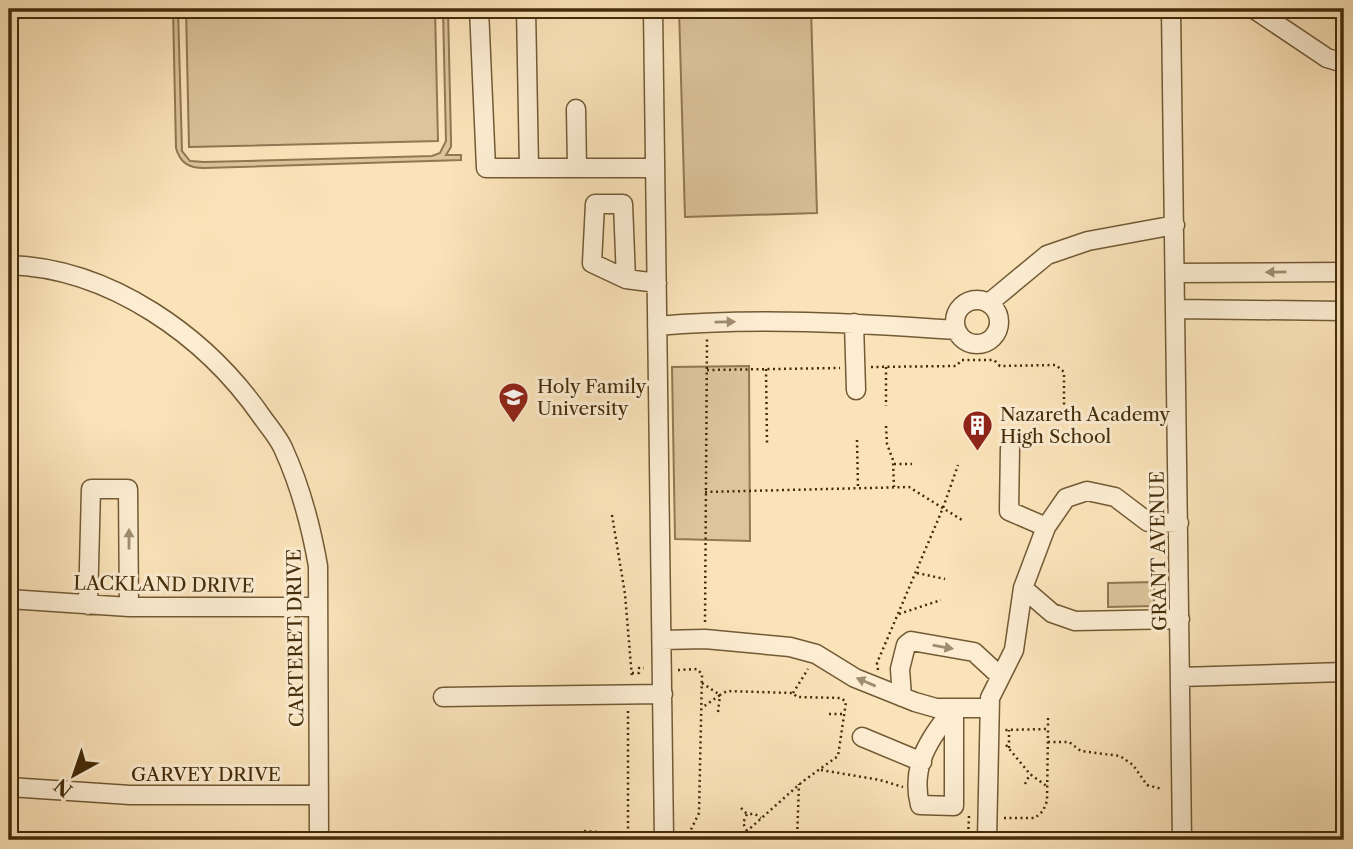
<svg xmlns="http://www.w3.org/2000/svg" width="1353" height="849" viewBox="0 0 1353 849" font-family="'Libre Caslon Text',serif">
  <rect width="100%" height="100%" fill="#fbe3b9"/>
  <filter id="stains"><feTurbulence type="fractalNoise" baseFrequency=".00286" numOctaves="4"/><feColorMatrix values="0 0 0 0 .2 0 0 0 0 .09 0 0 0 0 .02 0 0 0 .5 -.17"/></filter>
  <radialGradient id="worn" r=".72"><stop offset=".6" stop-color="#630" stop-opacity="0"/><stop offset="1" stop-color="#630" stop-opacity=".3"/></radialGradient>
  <path fill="#dcc49b" stroke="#907852" stroke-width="2" d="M173,9H178L182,151L190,161L204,162L432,156L440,153L446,141L443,9H448L451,139V147L446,155H461V160L204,168C189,168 180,163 176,148Z
    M186,9H435L438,141L189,147Z
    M679,9H811L817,213L685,217Z
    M749,366L750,541L675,539L672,367Z
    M1154,582V606L1108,607V583Z"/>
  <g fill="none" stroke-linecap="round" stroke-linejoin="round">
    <path stroke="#8d754f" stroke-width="4.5" d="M1104,9L1113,13"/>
    <defs>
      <path id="minor" d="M479,9L486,168H655
        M526,9L529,168
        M653,9L664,840
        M1171,9L1182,840
        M1254,9L1327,58L1344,63
        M576,109L577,168
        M9,265C110,268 206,336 262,417C269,427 278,437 283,448C300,485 311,526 318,566L319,840
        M1175,273L1344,272
        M626,279L592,263L595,204H623L626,279L657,283
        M955 322a22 22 0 1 1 44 0a22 22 0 1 1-44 0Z
        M989,303L1047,255L1088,241L1175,225
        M1176,309L1344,311
        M854,323L856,390
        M657,326C757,317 856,323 956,330
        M1010,448L1009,511L1046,527
        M1023,588L1052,613L1075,621L1180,619
        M9,599L129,607H318
        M88,605L91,489H128L129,607
        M662,640L705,639L790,647L816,654L855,678L915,702L936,708H989
        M1181,677L1344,672
        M443,697L663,694
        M902,697L900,669L906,645L911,641L974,652L1000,676
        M954,708V806L920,805C910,766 930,737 954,708Z
        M862,737L922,762
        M9,787L130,795H319
        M987,840L990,698L1014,650L1023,588L1046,527L1066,498L1087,491L1115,497L1148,522L1179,523"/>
    </defs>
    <use href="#minor" stroke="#725a35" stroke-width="21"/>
    <path stroke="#442c09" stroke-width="2.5" stroke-dasharray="2 3.5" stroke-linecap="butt" d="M871,367L956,366L962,360H994L1000,366L1056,365L1064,372V410
      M886,367V406
      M766,369L767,443
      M707,370L840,368
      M886,426L887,444L893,460L894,487
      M857,440L858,488
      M894,464H912
      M705,492L909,487L962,520
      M612,515L625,594L632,678
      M917,573L945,579
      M899,614L941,600
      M705,622L707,338
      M678,670L697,669L702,674L699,813L686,840
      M878,670L877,663L943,508L958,465
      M632,673H639V668H644
      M702,683L720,695L703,707
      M793,693L808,669
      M628,711V840
      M718,712L720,695L727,691L793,693L797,697L841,698L846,702L838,756L802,782L737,840
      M829,714H844
      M1048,718V729
      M1048,742H1069L1081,751L1120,756L1133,765L1147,785L1162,789
      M1006,745L1030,774L1048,787
      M1009,748V730
      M821,770L880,780L903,787
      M1025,784L1030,774
      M741,808L747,814
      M1004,818H1035L1043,811L1047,801L1048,729L1005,730
      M584,831L628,834
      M747,831L743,823L747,814H755L761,818
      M797,840L799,784
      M962,840L969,832
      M968,840L969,816"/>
    <use href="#minor" stroke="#fcedd2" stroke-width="18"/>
  </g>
  <defs><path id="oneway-solid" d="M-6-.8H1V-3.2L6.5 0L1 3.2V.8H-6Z" transform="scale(1.75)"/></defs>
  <g fill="#a08c6e">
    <use href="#oneway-solid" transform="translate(1276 272) rotate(179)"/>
    <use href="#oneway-solid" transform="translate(725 322) rotate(-1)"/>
    <use href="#oneway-solid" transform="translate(129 539) rotate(-90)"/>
    <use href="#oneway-solid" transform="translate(943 647) rotate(10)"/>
    <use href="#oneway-solid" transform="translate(866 682) rotate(-157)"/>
  </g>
  <defs>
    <symbol id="university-pin" viewBox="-11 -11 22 30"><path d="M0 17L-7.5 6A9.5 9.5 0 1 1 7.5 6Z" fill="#8f2418" stroke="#fcedd2"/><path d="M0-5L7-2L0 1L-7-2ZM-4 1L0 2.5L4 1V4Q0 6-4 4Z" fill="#fff"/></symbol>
    <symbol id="building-pin" viewBox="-11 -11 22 30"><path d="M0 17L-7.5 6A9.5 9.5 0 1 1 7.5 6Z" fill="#8f2418" stroke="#fcedd2"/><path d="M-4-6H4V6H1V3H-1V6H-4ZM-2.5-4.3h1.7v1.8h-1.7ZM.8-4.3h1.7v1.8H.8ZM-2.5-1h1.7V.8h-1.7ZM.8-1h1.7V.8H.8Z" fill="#fff"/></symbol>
  </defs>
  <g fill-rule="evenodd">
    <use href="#university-pin" x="496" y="380" width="35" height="47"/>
    <use href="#building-pin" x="960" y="408" width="35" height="47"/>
  </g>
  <g text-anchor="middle" stroke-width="6" stroke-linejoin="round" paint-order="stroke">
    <g font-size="19" fill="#442c09" stroke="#fcedd2" text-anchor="start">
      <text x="537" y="393">Holy Family<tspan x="537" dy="22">University</tspan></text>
      <text x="1000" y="421">Nazareth Academy<tspan x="1000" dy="22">High School</tspan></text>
    </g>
    <g font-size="19" fill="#442c09" stroke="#fcedd2">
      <text transform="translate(1158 551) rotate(-91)" y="7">GRANT AVENUE</text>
      <text transform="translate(164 584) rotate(1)" y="7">LACKLAND DRIVE</text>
      <text transform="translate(295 638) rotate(-91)" y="7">CARTERET DRIVE</text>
      <text x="206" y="781">GARVEY DRIVE</text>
    </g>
  </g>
  <rect width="1353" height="849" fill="none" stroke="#fbe3b9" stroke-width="35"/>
  <rect x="10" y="10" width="1332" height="828" fill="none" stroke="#442c09" stroke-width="3.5"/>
  <rect x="18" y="18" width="1318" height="814" fill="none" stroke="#442c09" stroke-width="2"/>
  <g transform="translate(74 775) rotate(220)" stroke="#fcedd2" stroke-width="5" paint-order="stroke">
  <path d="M0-5L12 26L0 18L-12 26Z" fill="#442c09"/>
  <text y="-10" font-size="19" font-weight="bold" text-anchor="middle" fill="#442c09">N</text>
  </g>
  <rect width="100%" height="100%" filter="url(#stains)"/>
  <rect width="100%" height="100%" fill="url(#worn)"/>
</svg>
